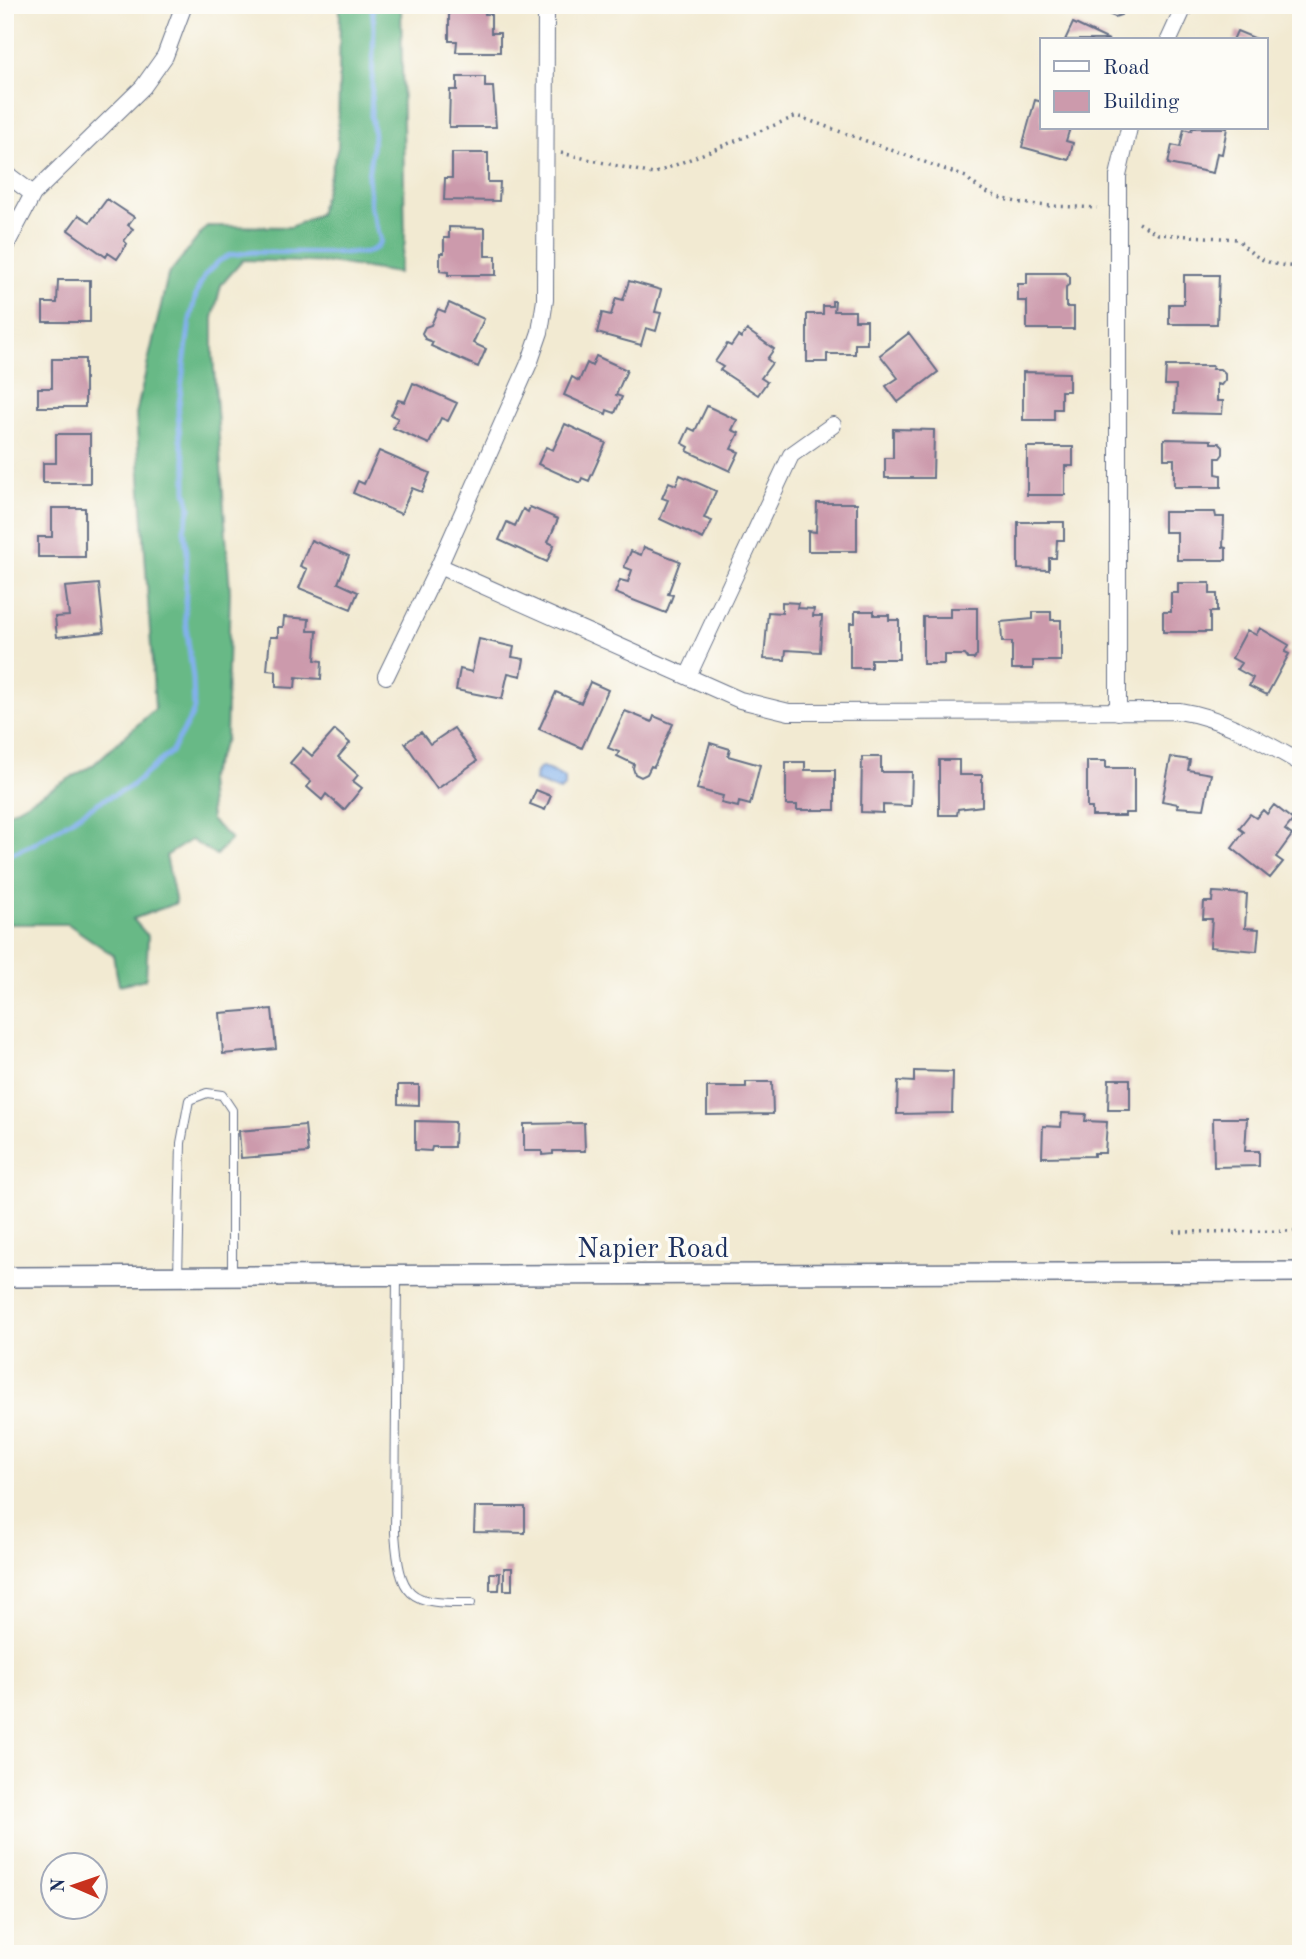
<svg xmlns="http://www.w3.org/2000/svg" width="1306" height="1959" viewBox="0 0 1306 1959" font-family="'Old Standard TT',serif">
  <rect width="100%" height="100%" fill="#fdfcf7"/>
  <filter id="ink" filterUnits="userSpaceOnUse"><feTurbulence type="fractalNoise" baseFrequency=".0143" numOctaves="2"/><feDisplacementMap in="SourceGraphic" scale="14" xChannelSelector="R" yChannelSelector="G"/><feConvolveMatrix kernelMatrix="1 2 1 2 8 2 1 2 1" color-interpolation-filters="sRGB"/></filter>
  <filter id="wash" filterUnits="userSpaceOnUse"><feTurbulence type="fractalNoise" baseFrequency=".00686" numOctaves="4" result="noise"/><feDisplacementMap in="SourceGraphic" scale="28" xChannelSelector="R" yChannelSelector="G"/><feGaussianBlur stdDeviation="1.57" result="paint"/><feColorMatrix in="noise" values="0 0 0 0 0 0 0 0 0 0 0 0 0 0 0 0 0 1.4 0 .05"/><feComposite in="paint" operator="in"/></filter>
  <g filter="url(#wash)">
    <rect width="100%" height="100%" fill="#f2ead2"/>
    <path fill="#68b986" stroke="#427472" stroke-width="2" d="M340,5H401L405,242L398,273L335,263L243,260L221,285L213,318V355L230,591L226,739L208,779L211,820L231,839L216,855L191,840L166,856L176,903L133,919L148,936L146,979L119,985L113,955L68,924H5V815L93,765L155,709L136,414L168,275L207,226L291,227L319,214L338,147Z"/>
    <path fill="#82b1ec" stroke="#4e70a5" stroke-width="2" d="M542,767L565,778V786L560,791L535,781L536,772Z"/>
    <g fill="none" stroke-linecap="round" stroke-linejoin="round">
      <path stroke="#82b1ec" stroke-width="5" d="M5,856L32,845L101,801L130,787L171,752L191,717L194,709L193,678L185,618L187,552L184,529L190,507L186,491V464L180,439L178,412L190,319L197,291L205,275L219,261L230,255L253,252L365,253L376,248L381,241L371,209L368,176L374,135L371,115L374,27L372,5"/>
    </g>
    <g id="blocks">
      <path fill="#cc9aac" d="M453,5H485V14H491V33H500V52H456L457,41H449V13H453Z
        M1088,5H1121L1123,10L1121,15L1115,17Z
        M1073,23L1109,40H1065Z
        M1237,31L1259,40H1233Z
        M457,77H485V87H493L496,127H449L450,90H457Z
        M1035,100L1042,102V128H1070L1066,141L1073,143L1069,160L1022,147Z
        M1192,128H1227L1222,154L1217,153L1213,173L1168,164L1172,145L1180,147L1184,129L1191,131Z
        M452,153H488V182H500L499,201L444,200L445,178H452Z
        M107,199L134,217L128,225L133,229L124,241L127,244L117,259L108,253L106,257L68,230L79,215L90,222Z
        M449,227L485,228V256H496V275H448V272L440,271V253H444V238H449Z
        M1027,273H1066L1070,277V284L1066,287V307H1074V329H1027V301H1018V284H1027Z
        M1184,275H1219L1217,324H1169V304H1184Z
        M58,280H90V322H43V303H57Z
        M629,281L661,290L655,312L661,313L656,331L646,328L641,345L597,333L602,313L611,315L616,298L623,300Z
        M832,301H835L834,311H855V320H867V344H855V354H827V362H807V314H823V306H832Z
        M449,303L484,319L473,343L486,349L478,367L431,346L433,342L425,339L422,333L425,327L431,325L438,309L445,312Z
        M747,330L774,349L767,359L772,363L761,378L767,382L758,395L720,370L723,367L715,362L727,344L731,346L738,336L741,338Z
        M909,333L938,372L898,402L886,386L898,378L880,355Z
        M596,356L627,370L616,395L622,397L615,413L607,410L606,414L564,395L572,377L579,381L587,363L592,366Z
        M52,359H85V407H38V388H52Z
        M1166,366H1213L1212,369H1220L1225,374V380L1221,385L1217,384V401H1223L1222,414L1175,413L1176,385H1165Z
        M1023,372L1069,373V391H1061V409H1054V420H1023Z
        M413,383L457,403L448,421L441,418L429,444L393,428L398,418L391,415L398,400L405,402Z
        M707,406L737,420L732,430L739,433L731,449L739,452L730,471L687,451L689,447L682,443L689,428L695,431Z
        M565,424L606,443L589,481L582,478L580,483L538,464L546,447L553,450Z
        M893,429L934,430L933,478H885V458H893Z
        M56,434H90V483H43V463H56Z
        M1164,439L1211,440V443H1219L1223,447V454L1220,458H1216V474L1221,475V487H1174V459H1164Z
        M1027,447H1073V466H1065V495H1027Z
        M379,451L430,473L422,492L412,488L401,514L353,493L358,481L364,484Z
        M680,475L716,491L704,518L712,521L703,539L660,519L668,500L662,498L669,482L676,485Z
        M817,503H857V551H808V531L816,532Z
        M530,507L558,519L548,542L554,545L547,562L499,540L507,522L515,526L523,509L528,512Z
        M52,508H85V557H38V537H52Z
        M1164,512H1215L1216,517H1224L1223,547L1226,548V560H1177V532H1164Z
        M1018,522H1064V540H1057L1056,558H1049V570L1018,569Z
        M311,540L349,556L338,583L358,592L351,609L299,588L307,569L300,566Z
        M644,547L680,561L668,594L673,595L666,613L615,593L620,580L628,582L632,570L624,567L631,551L641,555Z
        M1178,583H1210V594H1217V612H1210V632H1163V612H1171V593H1178Z
        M99,584L104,632L57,637L55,617L69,616L65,587Z
        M782,602L798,603L797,608L814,609L813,616H822L820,652L786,650L785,660L764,659L768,612L782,613Z
        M950,608H977V655L974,659H968L965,655H944V664H923V617H950Z
        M855,611H874V615H889V620H899V659H871V668H850V623H855Z
        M1033,612H1051V620H1061V661H1033V669H1012V642H1002L1001,622L1033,619Z
        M284,617L309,619L308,631H317L315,660L322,661L321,679L296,677L295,688L276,687V671L267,670L270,637H278V627H283Z
        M1260,628L1289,645L1285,652L1289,654L1267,695L1249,686L1253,678L1237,669L1241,663L1232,658L1247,630L1256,635Z
        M479,639L514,647L512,657L524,659L521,676L508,673L502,699L456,690L460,669L472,672Z
        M590,682L608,690L582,748L539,729L556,692L581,703Z
        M625,711L652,722L654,716L673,724L654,767L651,766L647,774L641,777L635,774L633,768L634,764L617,756L619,752L608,748Z
        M454,728L477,761L437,789L405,743L421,732L430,744Z
        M335,730L350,743L338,757L358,775L353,781L362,788L344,810L326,794L322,800L307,787L311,782L290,763L303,748L312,756Z
        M710,743L730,749L728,756L760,765L750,805L739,802L738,807L721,803L723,796L697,789Z
        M862,757H881V772H912L911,806L883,805V813L861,812Z
        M1171,757L1190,760L1188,770L1211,774L1204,809L1177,807L1178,804L1162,801Z
        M939,760H959V775H982V806L958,809L957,815H939Z
        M1087,761H1106V768H1134V813H1125V816H1092V808H1087Z
        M786,762H805V770H835V810H797V805H786Z
        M536,790L551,796L545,810L530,804Z
        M1274,805L1293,820L1285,830L1292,835L1276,857L1283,862L1270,878L1232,848L1244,832L1239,828L1250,814L1256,818L1263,810L1267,814Z
        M1213,892L1247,894L1245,928L1259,929L1257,951L1210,947L1212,919H1203L1204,902H1212Z
        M272,1009L276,1049L223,1054L220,1013Z
        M914,1071L953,1072L952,1113L897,1114L898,1081L914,1082Z
        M1109,1079H1130V1110H1108Z
        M746,1082H772L773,1114L707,1115V1087H746Z
        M398,1085H419V1105L398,1104Z
        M1062,1113L1086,1114L1085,1121L1107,1122L1105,1153H1094V1156L1042,1157L1043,1126L1061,1127Z
        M1213,1118H1247L1245,1151H1259V1166L1214,1167Z
        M415,1121L455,1122L454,1147H432L431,1151L415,1150Z
        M584,1123L585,1151H553V1154L542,1155V1151H524V1124Z
        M305,1125L308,1153L241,1158L239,1131Z
        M475,1507H525V1533L474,1532Z
        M504,1568H512V1590H504Z
        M490,1573H500L499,1590H490Z"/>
    </g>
  </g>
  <g filter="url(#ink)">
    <use href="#blocks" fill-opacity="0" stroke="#667087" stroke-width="2"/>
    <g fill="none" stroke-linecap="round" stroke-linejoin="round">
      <defs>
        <path id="service" d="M397,1276L395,1533C400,1598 408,1604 471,1603
          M178,1277L181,1143L189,1100L207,1093L222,1095L232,1110V1276"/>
        <path id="minor" d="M546,5L545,300L540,332L530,361L439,566L740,700L789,712L1179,711C1224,718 1262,741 1301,763
          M1169,40L1185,5
          M5,173L33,194
          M5,247L33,194L143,87L165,56L184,5
          M386,676L439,566
          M688,676L791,455L833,425
          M1118,712V176L1129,128"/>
        <path id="tertiary" d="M5,1277L1301,1272"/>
      </defs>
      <use href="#service" stroke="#667087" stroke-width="10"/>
      <use href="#minor" stroke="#667087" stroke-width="18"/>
      <use href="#tertiary" stroke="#667087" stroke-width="22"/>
      <path stroke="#667087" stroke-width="3.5" stroke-dasharray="2 5" stroke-linecap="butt" d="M561,153L653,174L797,116L966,177C998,210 1054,205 1097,208
        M1139,223L1158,234L1237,239C1259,262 1269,265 1301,267
        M1174,1232L1301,1231"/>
      <use href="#service" stroke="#fff" stroke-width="8"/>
      <use href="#minor" stroke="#fff" stroke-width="16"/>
      <use href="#tertiary" stroke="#fff" stroke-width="19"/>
    </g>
  </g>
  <g text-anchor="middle" stroke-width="7" stroke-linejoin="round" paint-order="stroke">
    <g font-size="28" fill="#1b2f5e" stroke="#fdfcf7">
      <text x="653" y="1257">Napier Road</text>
    </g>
  </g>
  <rect width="1306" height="1959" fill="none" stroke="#fdfcf7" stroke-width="28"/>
  <rect x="1040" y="38" width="228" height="91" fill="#fdfcf7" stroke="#a3aaba" stroke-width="2"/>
  <rect x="1054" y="61" width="35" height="10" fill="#ffffff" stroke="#a3aaba" stroke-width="2"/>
  <text x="1103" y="74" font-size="21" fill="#1b2f5e">Road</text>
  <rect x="1054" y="91" width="35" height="21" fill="#cc9aac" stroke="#a3aaba" stroke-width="2"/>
  <text x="1103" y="108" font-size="21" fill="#1b2f5e">Building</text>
  <g transform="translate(74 1886) rotate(272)"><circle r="33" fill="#fdfcf7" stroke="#a3aaba" stroke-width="2"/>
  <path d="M0-5L12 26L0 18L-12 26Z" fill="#c8321e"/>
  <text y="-10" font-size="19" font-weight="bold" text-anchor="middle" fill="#1b2f5e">N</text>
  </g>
</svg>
